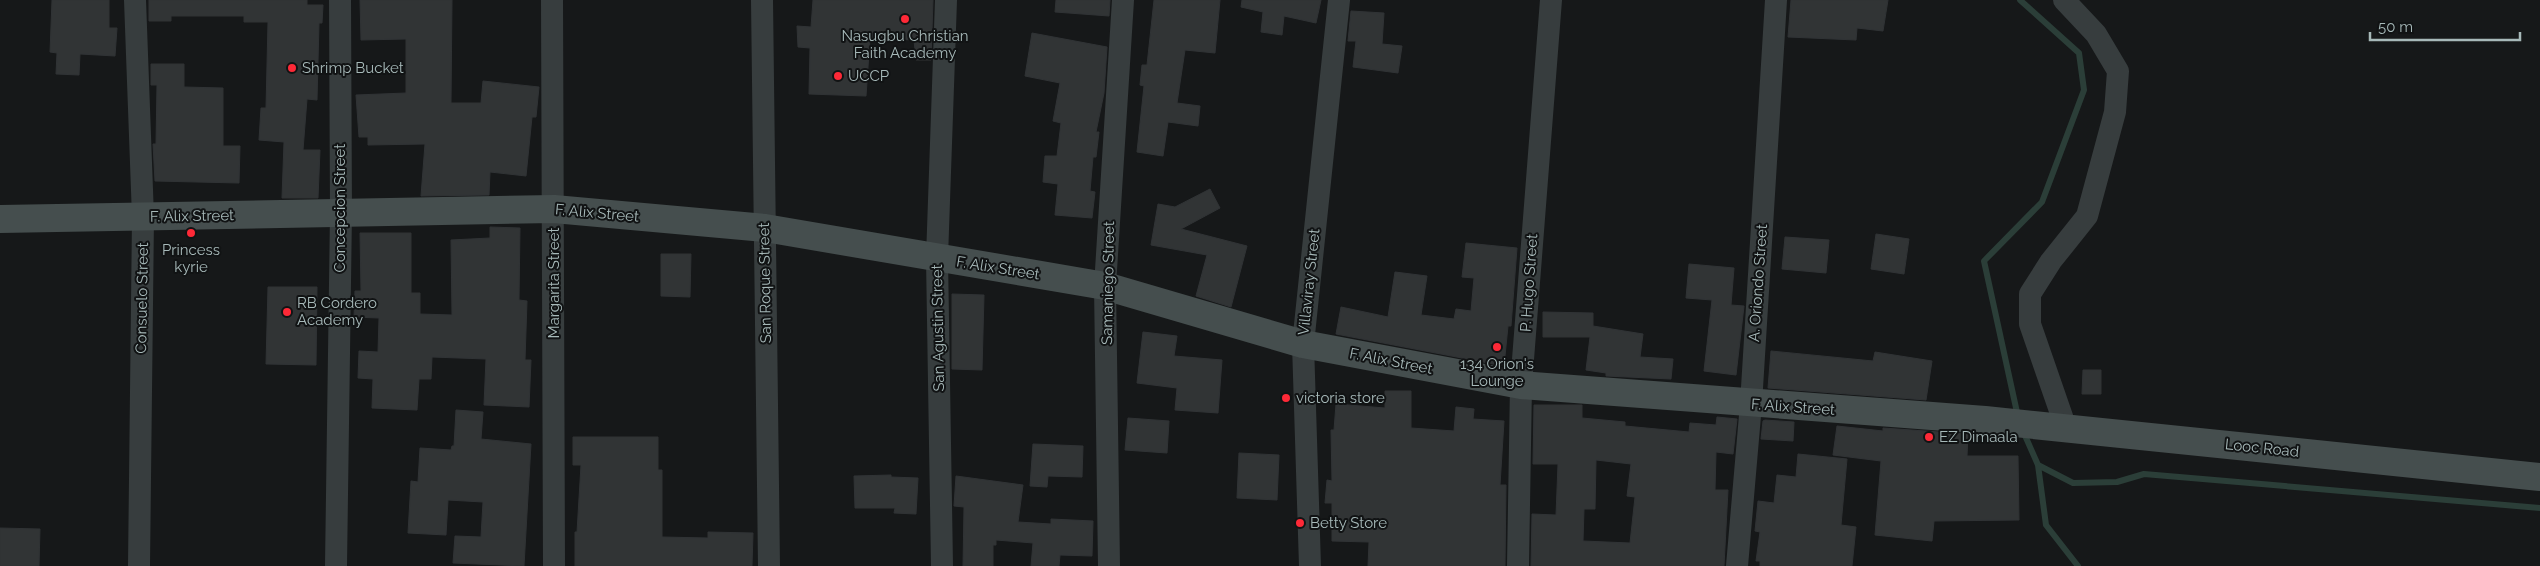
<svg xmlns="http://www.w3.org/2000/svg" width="2540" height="566" viewBox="0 0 2540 566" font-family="Raleway,sans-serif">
  <rect width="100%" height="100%" fill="#161819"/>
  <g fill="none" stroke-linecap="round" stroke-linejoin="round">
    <path stroke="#2b3e38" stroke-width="6" d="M2018,417L1984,261L2042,202L2084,90L2079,53L2020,0
      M2023,431L2038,465L2046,525L2078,566
      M2038,465L2073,483L2117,482L2144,474L2540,508"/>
  </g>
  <path fill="#313435" stroke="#303335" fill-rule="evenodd" d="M52,0H109V28H117L115,56L80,54L79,75L56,74L57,53L50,52Z
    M149,0H307V5H323L322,23H319L317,100L307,99L303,150H320L318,198H282L284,142L259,140L261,108H266L268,22H244V16H171V21H149Z
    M360,0H452L451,103H481L483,81L539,87L536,117H532L526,176L490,172L489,195L421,196L425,144L368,145V137H359L356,95L406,93V39L361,40Z
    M813,0H933L931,60H916L914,40L870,38L866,96L809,94L810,48L798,47L797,26L811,27Z
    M1056,0H1110L1109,16L1055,12Z
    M1154,0H1220L1215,53L1185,50L1177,103L1200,106L1198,126L1168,122L1163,156L1137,152L1144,86L1140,85L1142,65H1147Z
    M1242,0H1321L1316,23L1284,16L1282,35L1261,32L1263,12L1241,7Z
    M1791,0H1888L1883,31L1857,28L1856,40L1788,37Z
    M1351,11L1384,13L1382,44L1402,46L1398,73L1353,67L1356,41H1348Z
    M1032,33L1107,47L1104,93L1096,132H1099L1096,157H1093L1090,191L1095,192L1092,218L1055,215L1058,184L1043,182L1045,156H1057L1061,123L1053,121L1060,83L1025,76Z
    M151,64H184V87L223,88V146H240L239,183L155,181L153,144H156L157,85H151Z
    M1210,189L1220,208L1181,229L1247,246L1231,307L1196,296L1207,255L1151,245L1158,204L1175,207Z
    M490,227L520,228L519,300L527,301L525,360H531L529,407L484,405L486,359L432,357L431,379H419L417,410L372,408L373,379L358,378L359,351L378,352L379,318L354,317L355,291H361L360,233H411V293H420V314L452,315L451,240L490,238Z
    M1876,234L1909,239L1904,274L1871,269Z
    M1785,237L1829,240L1826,273L1782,269Z
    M1466,243L1517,248L1511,326H1508L1504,366L1336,334L1341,307L1388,317L1395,272L1427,276L1421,315L1454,319L1456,309L1471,311L1474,278L1462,277Z
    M661,254H691L690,297L661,296Z
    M1689,264L1734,268L1731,305L1744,306L1736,375L1704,371L1712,300L1686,298Z
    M268,287H317L316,365L266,364Z
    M952,294L984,295L982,370L952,369Z
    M1543,312L1593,313V326L1643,334L1640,357L1673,359L1671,379L1606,376V373L1586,370L1590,337H1543Z
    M1143,332L1177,336L1174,356L1222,360L1218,413L1175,410L1177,388L1137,383Z
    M1771,351L1873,361L1875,352L1932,361L1926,400L1768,388Z
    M2083,370H2101V394H2082Z
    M1385,391H1411V428L1454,431L1456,407L1474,409L1473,419L1504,421L1500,485H1506L1505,566H1368L1369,542L1332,541V503H1325L1327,480L1332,481L1331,430H1334L1336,404L1385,408Z
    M1534,405H1582V418L1625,422V426L1689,432L1690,423L1716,425L1717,417L1737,419L1733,454L1716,452L1715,490H1728L1724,566H1531L1532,514L1556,515L1558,464H1533ZM1596,460L1631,464L1627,496L1635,497L1630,543L1583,541L1584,509H1595Z
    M456,410L483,412L481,439L531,444L524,566L453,563L455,536L481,537L483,502L448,500L446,535L408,533L411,481L418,482L420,448L451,450L452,446H454Z
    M1128,418L1169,421L1167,453L1125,450Z
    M1765,420L1794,422L1793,441L1761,439L1763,421Z
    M1837,426L1883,431V428L1968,434L1967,456H2018L2019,520L1934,521L1932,541L1875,535L1881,461L1833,455Z
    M573,437H658V470H662V537L708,538V532L753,533L752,566H575V532H577L581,465H573Z
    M1033,444L1083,446L1082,477L1048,476L1047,487L1030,486Z
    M1239,453L1279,455L1277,500L1237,498Z
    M1798,454L1847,459L1841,525L1856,527L1852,566H1760V561H1756L1760,532L1755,531L1758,501L1774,503L1777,475L1796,477Z
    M891,475V477L918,478L916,514L894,513L895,508H855L854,476Z
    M956,476L1023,485L1018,522L1051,524V519L1093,521L1092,556L1060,555L1059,566H1031L1033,543L996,540V545H993V566H963L964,507L954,506Z
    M0,528L40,529L39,566H0Z"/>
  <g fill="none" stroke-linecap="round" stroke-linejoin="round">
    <path stroke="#373d3e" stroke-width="22" d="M135,0L143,217L139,566
      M552,0L554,566
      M762,0L769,566
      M2064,0L2096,34L2118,71L2115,112L2087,216L2051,261L2030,294V324L2066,428
      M336,566L341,212L340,0
      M942,566L937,258L946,0
      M1109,566L1105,286L1123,0
      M1310,566L1303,344L1339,0
      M1518,566L1521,385L1551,0
      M1737,566L1751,404L1776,0"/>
    <path stroke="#454e4e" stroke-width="28" d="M0,219L554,209L765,228L1105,286L1303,344L1521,385L1985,420L2540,477"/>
  </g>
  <g fill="#fe2937" stroke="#111314" stroke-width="2">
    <circle cx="905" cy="19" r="5"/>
    <circle cx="292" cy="68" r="5"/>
    <circle cx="838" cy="76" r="5"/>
    <circle cx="191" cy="233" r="5"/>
    <circle cx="287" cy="312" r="5"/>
    <circle cx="1497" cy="347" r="5"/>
    <circle cx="1286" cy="398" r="5"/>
    <circle cx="1929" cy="437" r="5"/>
    <circle cx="1300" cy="523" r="5"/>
  </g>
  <g text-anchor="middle" stroke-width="4" stroke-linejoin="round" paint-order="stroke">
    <g font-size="15" fill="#a7b9b9" stroke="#111314" text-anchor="start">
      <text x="905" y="41" text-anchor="middle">Nasugbu Christian<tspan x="905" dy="17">Faith Academy</tspan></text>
      <text x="302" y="73">Shrimp Bucket</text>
      <text x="848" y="81">UCCP</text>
      <text x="191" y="255" text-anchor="middle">Princess<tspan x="191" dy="17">kyrie</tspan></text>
      <text x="297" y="308">RB Cordero<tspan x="297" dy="17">Academy</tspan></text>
      <text x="1497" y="369" text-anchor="middle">134 Orion's<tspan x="1497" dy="17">Lounge</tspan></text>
      <text x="1296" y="403">victoria store</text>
      <text x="1939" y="442">EZ Dimaala</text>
      <text x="1310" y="528">Betty Store</text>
    </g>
    <g font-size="15" fill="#a7b9b9" stroke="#111314">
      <text transform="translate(340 208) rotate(-90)" y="5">Concepcion Street</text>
      <text transform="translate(597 213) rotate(5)" y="5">F. Alix Street</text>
      <text transform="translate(192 216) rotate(-1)" y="5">F. Alix Street</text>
      <text transform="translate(998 268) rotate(9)" y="5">F. Alix Street</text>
      <text transform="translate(1309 282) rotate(-84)" y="5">Villaviray Street</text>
      <text transform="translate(554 283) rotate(-90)" y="5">Margarita Street</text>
      <text transform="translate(765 283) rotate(-91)" y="5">San Roque Street</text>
      <text transform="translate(1108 283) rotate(-89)" y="5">Samaniego Street</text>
      <text transform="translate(1529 283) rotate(-86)" y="5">P. Hugo Street</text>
      <text transform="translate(1758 283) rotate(-86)" y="5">A. Oriondo Street</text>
      <text transform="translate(142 298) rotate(-89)" y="5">Consuelo Street</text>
      <text transform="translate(938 328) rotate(-91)" y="5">San Agustin Street</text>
      <text transform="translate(1391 361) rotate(11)" y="5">F. Alix Street</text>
      <text transform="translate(1793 407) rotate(4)" y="5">F. Alix Street</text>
      <text transform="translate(2262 448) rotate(6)" y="5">Looc Road</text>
    </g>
  </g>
  <path d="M2370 32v8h150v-8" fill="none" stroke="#a7b9b9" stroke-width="2.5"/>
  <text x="2378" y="32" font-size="15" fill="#a7b9b9" stroke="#111314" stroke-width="4" paint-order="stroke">50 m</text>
</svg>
